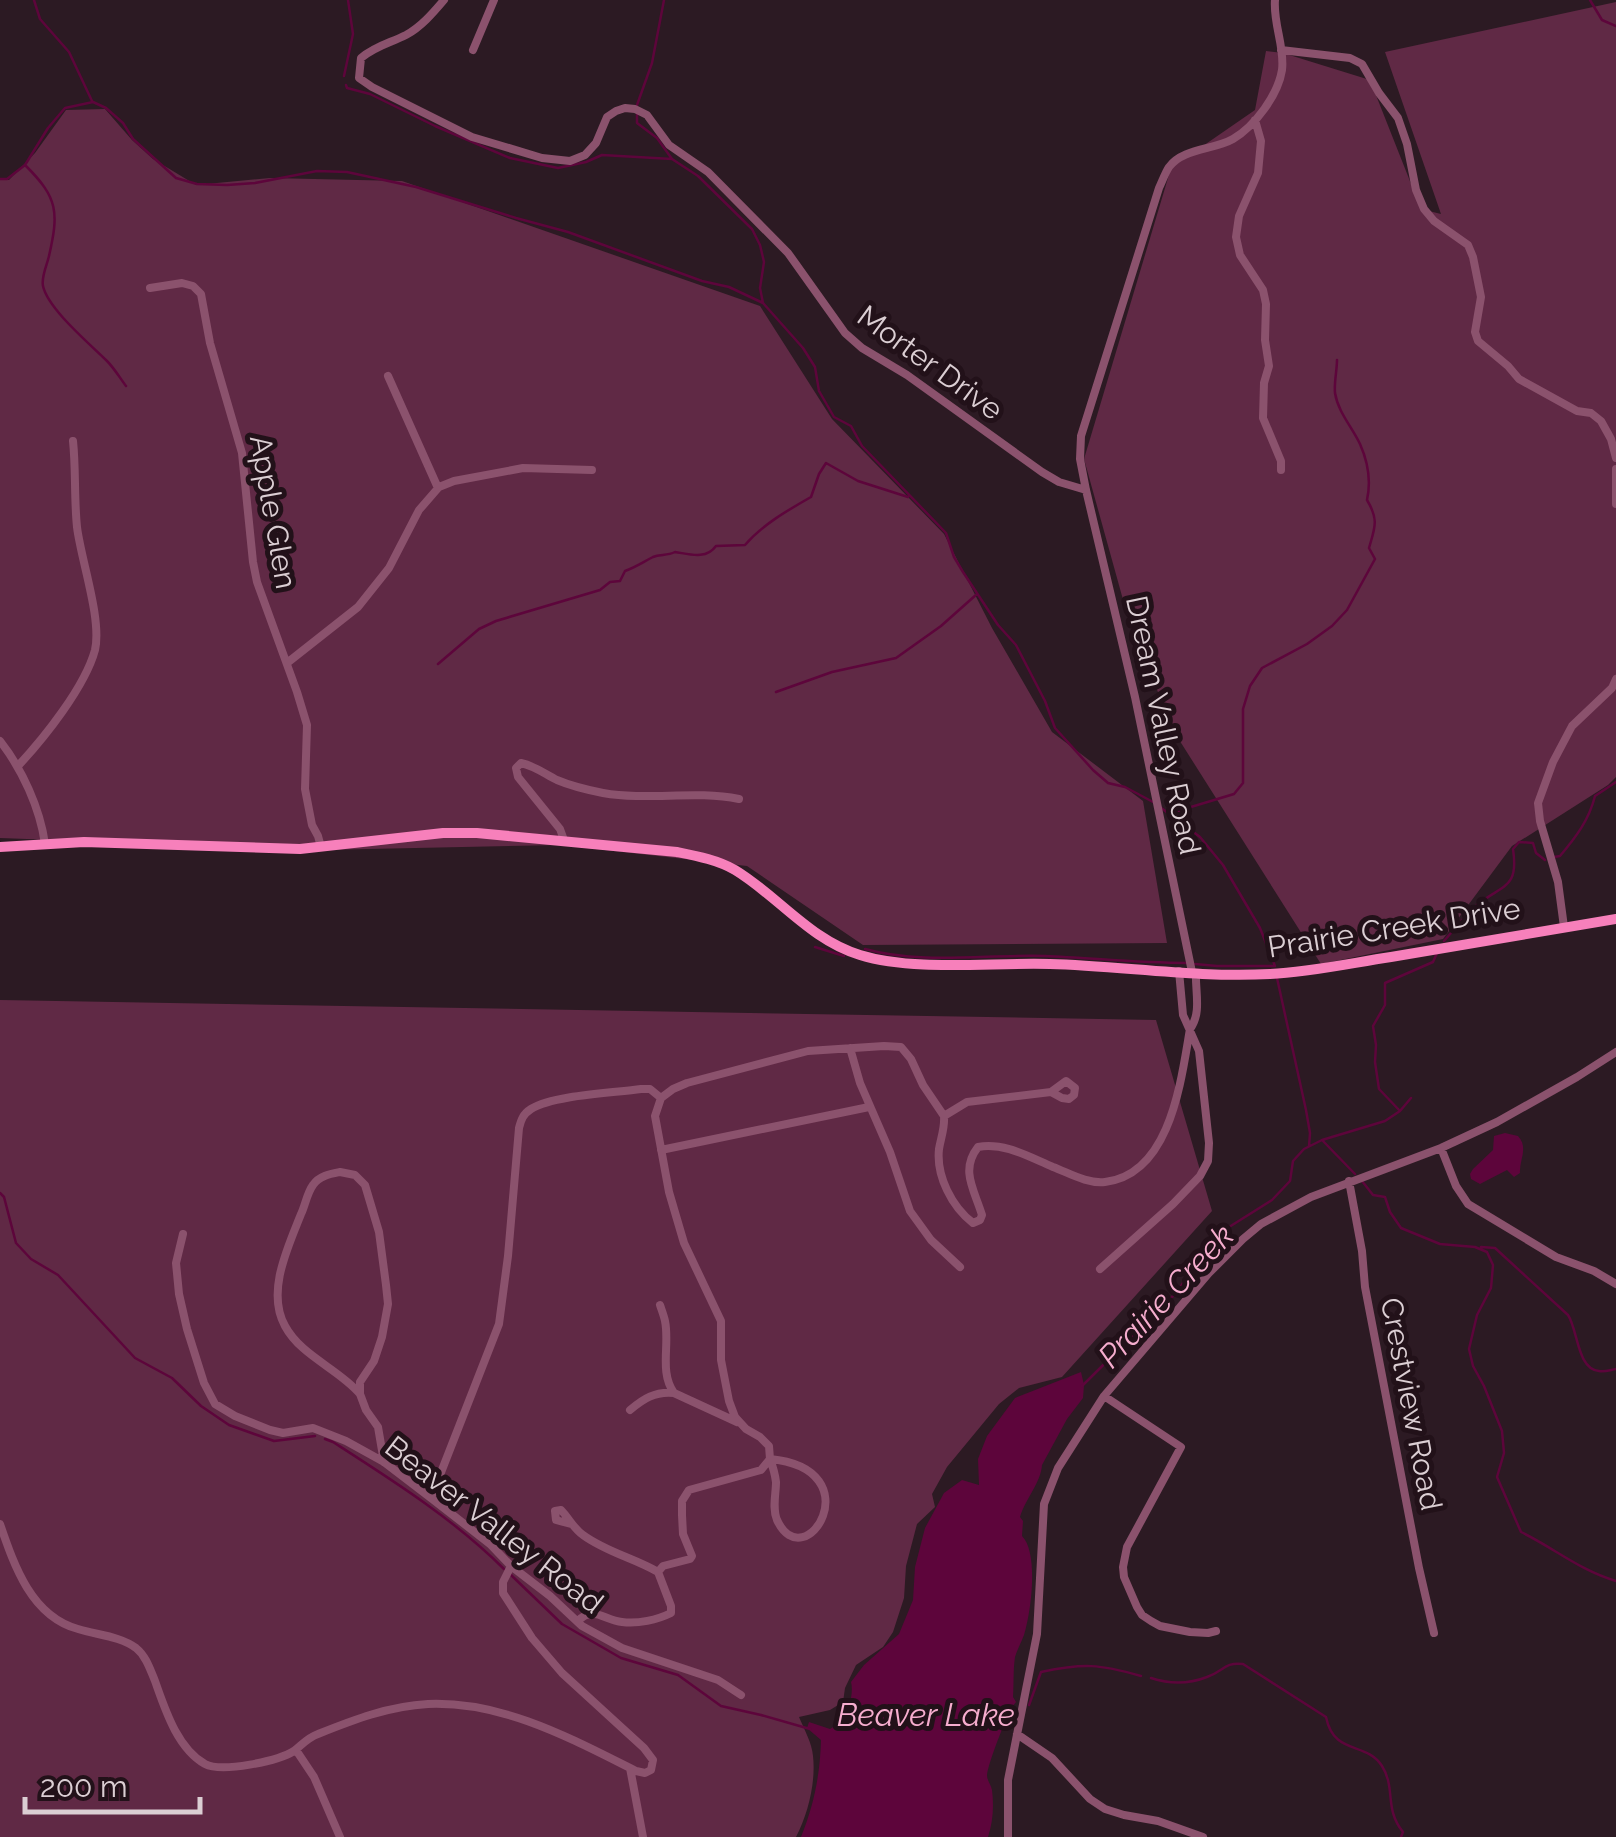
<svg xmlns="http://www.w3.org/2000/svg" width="1616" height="1837" viewBox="0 0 1616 1837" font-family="Raleway,sans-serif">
  <rect width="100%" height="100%" fill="#2c1a23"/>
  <path fill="#602945" d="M1616,2V777L1608,785L1512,846L1443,939L1321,964L1171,727L1122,596L1084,459L1171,168L1255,110L1266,51L1283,53L1370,80L1421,209L1441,214L1385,52Z
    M105,109L132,140L153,159L196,185L270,178L402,181L760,306L832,419L944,534L992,628L1052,732L1143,801L1167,943L863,945L747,866L560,845L320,850L0,838V180H9L35,153L66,110Z
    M0,1000L1156,1020L1212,1211L1062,1377L1019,1388L999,1404L947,1467L932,1494L935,1507L917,1524L906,1566L904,1598L893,1632L883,1647L856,1665L845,1688L843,1702L830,1710L799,1717C804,1729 812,1743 813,1756C816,1782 808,1814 796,1837H0Z"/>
  <path fill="#5d053b" d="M1505,1133L1518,1136C1529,1148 1519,1160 1520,1173L1514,1177L1507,1170L1480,1184L1471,1179L1470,1174L1473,1169L1493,1150L1494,1136Z
    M1081,1372L1084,1385L1083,1398L1067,1419L1042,1465C1041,1482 1025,1500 1020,1517L1023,1521L1022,1536C1039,1553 1031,1613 1024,1635C1021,1643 1017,1650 1015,1657C1013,1670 1014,1684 1013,1697L1016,1702C1008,1710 988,1764 987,1775C987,1781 991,1784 992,1790C994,1806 993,1822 988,1837H801C814,1805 820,1775 821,1740L807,1728L809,1722L830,1729L847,1719C848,1707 854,1694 851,1682L864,1665L899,1634L913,1600L915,1567L925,1528L944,1493L962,1480L979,1485L978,1459L987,1436L1015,1398Z"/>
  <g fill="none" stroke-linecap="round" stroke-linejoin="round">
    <path stroke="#5d053b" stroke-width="2.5" d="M34,0L40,19L69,52L92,101
      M1590,0L1602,20L1616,26
      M344,76L353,34L348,0
      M346,85L347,88L370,94L435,126L510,158L558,168L586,162L602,155L672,159
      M637,105L652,63L664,0
      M637,115V123L657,138L672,159L698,176L752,229L760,245L764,262L760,288L763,303
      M26,166C58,198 59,212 49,256C47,265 41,277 43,286C48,309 90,344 107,361C114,368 120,378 126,386
      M0,179H7L25,165L48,128L65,108L93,102L106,108L123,123L133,139L176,178L197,184L227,185L255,183L317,171L347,172L416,187L516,218L568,232L702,281L729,287L763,303L803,348L815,367L819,391L834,417L851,426L862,446L946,533L954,557L963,572L998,625L1016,645L1045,701L1055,728L1093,770L1108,783L1125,787L1153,802
      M438,664L479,629L496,621L600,590L610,582L620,581L625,571C636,567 643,562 653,557C660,554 667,556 675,552C689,554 706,560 716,546L745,545C762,525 788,510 811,497L819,474L826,463L858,481L908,497
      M776,692L832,672L896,658L941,626L977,594
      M1160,807L1200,837L1223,865L1260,928L1275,966H1217L1195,964
      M1171,813L1234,794L1243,783V709L1250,686L1262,668L1307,644L1332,626L1347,610L1375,559L1369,548C1375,527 1379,520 1367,500C1371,482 1368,462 1360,444C1352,427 1338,412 1335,393C1334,382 1337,370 1337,360
      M1554,857L1560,856C1576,837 1589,820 1595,796L1616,782
      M1444,941C1455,929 1465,915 1477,905C1503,884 1519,889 1513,849L1519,842L1533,843L1536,853L1545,860
      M815,947L844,956
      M865,949C923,965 986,954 1045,956C1092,958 1139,963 1186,963
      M1277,978L1306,1110L1310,1133L1309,1146
      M1400,1111L1411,1098
      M1322,1140L1355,1174
      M1362,1181L1373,1195L1385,1197L1390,1212L1401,1228L1440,1244L1475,1247L1487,1252L1493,1265L1491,1288L1477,1315L1469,1349L1473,1366L1484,1386L1502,1431L1504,1453L1497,1477L1521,1532C1554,1548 1579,1570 1616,1581
      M0,1193L4,1197L16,1243L31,1259L58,1275L135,1358L172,1378L201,1406L229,1425L274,1441L315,1436
      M1481,1247L1495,1248L1568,1315C1578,1330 1577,1369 1599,1371C1605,1372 1610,1370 1616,1369
      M1082,1386L1178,1291L1210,1239L1272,1200L1290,1181L1293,1161L1304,1149L1322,1140L1385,1121L1400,1111L1379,1089L1375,1062L1376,1045L1373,1026L1385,1005V983L1433,962L1437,953
      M325,1439L333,1442C392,1480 454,1519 504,1569
      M511,1575L562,1624L621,1658L678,1675L721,1706L761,1715L810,1729
      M1151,1678C1169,1684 1189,1684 1207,1677C1224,1671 1224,1662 1243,1664L1326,1717C1334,1756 1366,1741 1382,1766C1396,1788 1384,1809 1403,1832L1401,1837
      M1029,1705L1041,1672C1084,1663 1099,1664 1141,1676"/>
    <path stroke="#8b526d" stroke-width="8" d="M444,0C433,13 421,27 406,35C390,43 375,46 361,58L359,78L372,87L472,137L542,158L570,161L585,155L596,143L607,117L616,111L625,108L635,109L647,115L669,145L708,172L788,253L845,333L862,348L907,375L1042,472L1059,482L1086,490
      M473,50L494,0
      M1281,50L1350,58L1362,64L1379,93L1398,118L1407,144L1416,190L1424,209L1434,221L1468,245L1473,257L1481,297L1475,332L1478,341L1508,366L1519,379L1577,411L1591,413L1601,421L1611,439L1616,458
      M1255,120L1261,141L1258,173L1239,216L1236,237L1240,255L1263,290L1266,304L1265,340L1269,366L1264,383L1263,418L1281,461V470
      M150,288L182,283L193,286L201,294L210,343L242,453L253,562L257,582L297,692L307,725L305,789L312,825L318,836L321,847
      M388,376L438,488
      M1616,469V504
      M287,663L358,607L389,568L419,510L439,487L454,481L523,468L592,470
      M0,741C22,769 40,808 45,844
      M18,766C44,738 85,687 95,650C102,619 81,560 77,527C74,498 76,469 73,441
      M564,840L560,829L518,777L516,768L521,763C535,766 545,774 557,780C571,786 588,790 603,793C648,801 694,790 739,799
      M1564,927L1558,882L1540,821L1538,803L1553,762L1572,726L1612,688L1616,679
      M1192,972L1135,697L1086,490L1080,459L1081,436L1159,188C1162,182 1165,173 1169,167C1183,148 1214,150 1233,139C1255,126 1278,95 1282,70C1285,47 1273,24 1275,0
      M850,1048L860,1083L890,1152L910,1211L931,1240L960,1267
      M661,1098L673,1089L687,1083L808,1051L884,1046L901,1047L911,1059L923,1085L944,1116C945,1128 941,1137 939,1149C936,1176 952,1207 973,1223L980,1220L982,1215C974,1189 960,1170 978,1147C1004,1142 1029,1157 1053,1167C1069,1173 1087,1184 1105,1182C1171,1174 1181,1080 1190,1029C1202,1013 1195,991 1196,973
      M944,1116L967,1102L1051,1092L1062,1098L1069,1099L1074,1095L1075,1088L1066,1081L1051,1092
      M1441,1148L1456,1186L1468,1204L1556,1257L1594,1271L1616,1284
      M661,1150L869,1107
      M340,1172L355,1175L365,1185L379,1232L386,1285L388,1304L382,1337L374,1361L360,1382V1394C339,1369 301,1356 285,1326C266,1292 288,1247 301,1214C305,1206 307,1193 313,1185C319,1176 330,1174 340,1172Z
      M1349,1181L1362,1251L1365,1287L1419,1568L1434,1633
      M183,1234L176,1263L179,1294L187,1329L204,1383L215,1404L235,1416L270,1430L283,1433L313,1428L346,1441L384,1462L431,1498L490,1544L511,1566L550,1596L582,1626L622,1648L718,1680L741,1695
      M1100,1269L1173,1204L1200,1176L1208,1161L1209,1143L1199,1051L1183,1015L1179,971
      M660,1305C662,1311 664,1316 665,1321C670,1345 659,1372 674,1393L737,1422
      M360,1394L366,1410L378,1427L384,1462
      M1104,1396L1181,1447L1127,1547L1123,1567L1124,1577L1137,1607L1142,1615L1151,1621L1160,1626L1190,1632L1208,1633L1216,1631
      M630,1410C643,1399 655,1391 674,1393
      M770,1459C874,1469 805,1580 777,1520C772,1508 776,1494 776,1482C775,1474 773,1467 770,1459Z
      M431,1498L499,1324L508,1256L519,1128C521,1120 523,1114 531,1109C554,1095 613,1093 641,1089H650L661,1098
      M0,1524C14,1565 31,1616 78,1629C97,1635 120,1636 136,1648C146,1656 150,1669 155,1681C165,1709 177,1748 205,1764C222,1773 278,1761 294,1751C302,1745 307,1738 318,1734C353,1720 389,1706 428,1704C503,1701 570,1738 636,1771L645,1773L651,1770L653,1760L644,1748L562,1673L532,1638L503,1593V1582L511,1566
      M571,1524L556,1520L555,1511L561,1510C569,1518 573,1528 583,1535C606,1552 634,1558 658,1572
      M658,1572L663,1566L690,1559L692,1556L683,1534L682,1515V1501L689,1490L761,1470L770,1459L769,1446L760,1437L746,1429L735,1417L729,1401L721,1360V1321L684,1243L669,1192L655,1116L661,1098
      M578,1621C593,1605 604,1620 622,1622C638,1624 657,1620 671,1613V1606L658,1572
      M1017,1734L1052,1758L1090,1799L1105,1809L1124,1815L1158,1821L1203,1837
      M296,1750L314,1777L340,1837
      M630,1768L643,1837
      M1008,1837V1780L1037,1634L1044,1504L1058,1468L1104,1396L1209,1273L1243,1239L1261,1224L1311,1197L1441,1148L1497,1122L1577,1077L1616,1052"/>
    <path stroke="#f780bb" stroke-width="10" d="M0,847L84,842L300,849L443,833H477L677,852C697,856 718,860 735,870C778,896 810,940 860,955C915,972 992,962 1050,964C1123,966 1197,978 1270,974C1311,972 1351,963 1391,957C1466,944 1541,931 1616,919"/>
  </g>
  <g text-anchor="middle" stroke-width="10" stroke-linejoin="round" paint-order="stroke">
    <g font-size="30" fill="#dbced3" stroke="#221119">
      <text transform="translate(930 363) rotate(36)" y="10">Morter Drive</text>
      <text transform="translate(273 512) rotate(80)" y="10">Apple Glen</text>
      <text transform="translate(1163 725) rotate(78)" y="10">Dream Valley Road</text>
      <text transform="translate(1394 928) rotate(-9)" y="10">Prairie Creek Drive</text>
      <text transform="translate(1411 1404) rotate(79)" y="10">Crestview Road</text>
      <text transform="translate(494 1525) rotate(38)" y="10">Beaver Valley Road</text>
    </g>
    <g font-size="32" font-style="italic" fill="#f6adce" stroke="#221119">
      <text transform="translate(1166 1296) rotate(-47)" y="11">Prairie Creek</text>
      <text x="926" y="1726">Beaver Lake</text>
    </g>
  </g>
  <path d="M25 1797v15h175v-15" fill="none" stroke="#dbced3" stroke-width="5"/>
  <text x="40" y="1797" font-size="30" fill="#dbced3" stroke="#221119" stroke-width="8" paint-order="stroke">200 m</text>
</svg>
